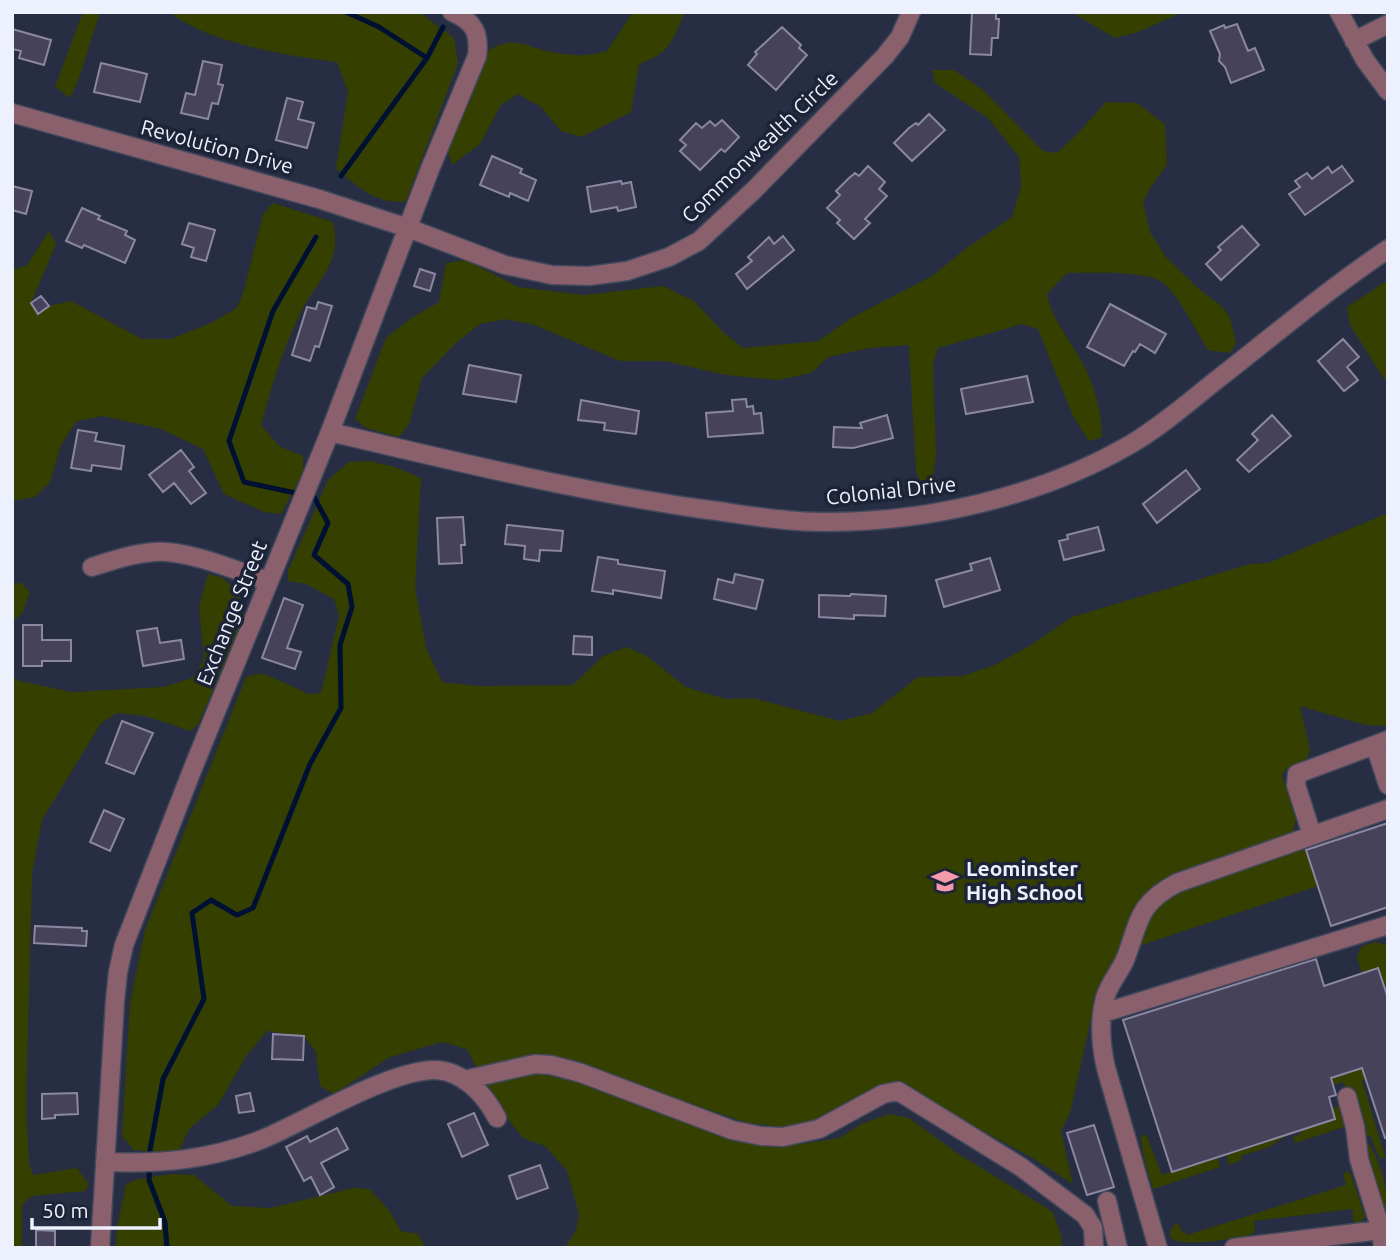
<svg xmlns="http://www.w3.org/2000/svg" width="1400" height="1260" viewBox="0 0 1400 1260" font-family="Ubuntu,sans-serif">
  <rect width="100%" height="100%" fill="#272e43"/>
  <path fill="#343f00" d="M83,12H100L78,81L70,98L55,87Z
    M170,12H419L454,38L458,63L406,201C378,206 355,185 336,168L348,92L337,62C292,57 204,42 170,12Z
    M633,12H685C673,39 670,54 639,64L631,112L581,137L561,131L541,107L518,94L501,105L480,144L452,165L448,152L489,50C513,36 522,45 547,51C567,56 588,57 607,51Z
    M1071,12H1183L1138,32L1115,38Z
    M932,70H954L983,90L1043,151L1057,153L1078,133L1106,102L1137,103L1165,124L1167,165L1150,188L1143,202L1150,232L1166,257L1199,289L1220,305L1230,317L1236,343L1230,353L1208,350C1197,332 1179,296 1163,283C1148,270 1088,273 1067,273L1047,294C1052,320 1070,339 1082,362C1094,384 1102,412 1102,437L1089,441L1073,416L1038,329L1022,324L938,348L933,363L936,455L931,493L922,491L916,471L909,345L870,348L828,357L811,373L778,380L726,375L665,361H620L534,325L506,319L480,324L457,342L422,378L409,424L399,437L366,428L355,419L386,338L411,318L439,302L446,263L466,260L518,287L584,295L663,286L694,301L723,332L743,348L818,341L851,318L932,276L964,250L1012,217L1021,187L1019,157L988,118L935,83Z
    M273,203L333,222C343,266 315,281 299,316C282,350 271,389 261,425L279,446L303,456V473L281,514L264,512L224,494L203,449L161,429L103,416L77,421L61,445L50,482L35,497L12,501V270L27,265L49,231L56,244L31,303L38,314L49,306L71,301L142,339H171L211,323L237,308L244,290L263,214Z
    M1388,280V385L1350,325L1347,307Z
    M369,461L395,467L421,478L415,587L426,648L442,682L479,686L573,685L603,656L627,647L647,656L686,687L726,699L753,698L840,721L872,713L918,677L962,676L995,665L1031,645L1072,617L1250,564L1268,563L1388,513V726L1366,725L1300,706L1310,750C1308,763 1296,765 1285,770L1282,775L1296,820L1292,835L1181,876L1129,935L1095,1000L1070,1113L1061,1131L1073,1184L1031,1157L896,1084L888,1083L874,1088L840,1113L792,1128L748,1123L622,1081L538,1071L560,1076L734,1136L773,1146L794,1145L840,1138L861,1124L890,1114L909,1118L957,1153L1053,1212L1062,1238L1061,1248H564L576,1231L579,1214L567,1171L545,1146L523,1138L496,1104L467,1049L442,1042L390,1057L334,1094L320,1086L316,1052L304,1036L267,1031L247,1055L218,1105L189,1129L180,1149L170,1153L134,1150L122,1136L130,1003L145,930L246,677L262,673L309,694L321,693L339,616L334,599L306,584L288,581V571L328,480L349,462Z
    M208,574L223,578L238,592L244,616L199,723L191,731L145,716L117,713L101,723L42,820L32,874L26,1106L29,1163L33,1175L77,1168L89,1184L85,1191L32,1196L22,1205V1248H12V676L19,681L72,692L163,687L192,678L204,659L199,606Z
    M12,583H21L30,592L23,612L12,623Z
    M1306,850L1318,886L1142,945L1138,944L1139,928L1167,894L1291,851Z
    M1375,942L1388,945V998L1378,969L1362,973L1357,957L1361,947Z
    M1370,1065L1373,1076L1362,1080L1385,1157L1380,1159L1370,1136H1366L1353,1087L1347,1090L1343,1082L1323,1088L1320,1078Z
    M1339,1106L1344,1127L1295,1143L1293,1137L1299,1135L1302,1130L1335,1119L1332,1108Z
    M1146,1134L1162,1175L1217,1157L1220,1167L1153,1189C1148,1172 1142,1156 1141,1137Z
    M1286,1136L1269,1147L1241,1156L1242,1160L1229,1165L1226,1154Z
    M1366,1140C1380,1158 1388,1190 1388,1214C1374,1194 1369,1164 1366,1140Z
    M1347,1171L1351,1174L1365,1217L1358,1224L1354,1223L1352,1209L1254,1221L1255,1231L1249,1236C1232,1238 1181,1249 1170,1237V1230L1176,1224H1179L1182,1232L1185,1231L1187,1235L1346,1185L1343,1175Z
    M170,1174L194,1175L232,1206L271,1208L353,1188L369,1189L389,1210L401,1231L418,1234L426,1248H116L117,1228L126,1184L135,1180Z"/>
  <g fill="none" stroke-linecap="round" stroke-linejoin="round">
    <path stroke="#001033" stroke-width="5" d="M346,12L379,27L427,58
      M341,176L427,58L443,27
      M167,1248L165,1222L149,1180L150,1150L163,1079L204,999L192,913L211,900L237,915L253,908L310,764L341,708L340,645L352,607L348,584L314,555L328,523L314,497L244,482L229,441L273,311L316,237"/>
  </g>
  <path fill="#46425a" stroke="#8b87a2" stroke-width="2" d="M972,12H996V19H999L998,38H992L991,55L970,54Z
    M1237,24L1248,51L1255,48L1264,70L1231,83L1225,67L1219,61L1220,54L1210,31L1224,25L1225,28Z
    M782,27L801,45L799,48L807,55L776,90L748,65L757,54L755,52Z
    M12,29L51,40L44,65L19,58L21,51L12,49Z
    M203,61L222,65L218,84L223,85L218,104L212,103L208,119L181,113L186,93L195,95Z
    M101,63L147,74L140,102L94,92Z
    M287,98L303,102L298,119L314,123L307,148L276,140Z
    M929,114L945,130L912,161L894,143L909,128L916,123L918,125Z
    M722,120L739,137L725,152L721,149L700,170L680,151L686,145L680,140L696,123L702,128L710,121L715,126Z
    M492,156L522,169L520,173L536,180L528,201L510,193L509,197L480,185Z
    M868,166L885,182L879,189L887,196L865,219L870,223L854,239L837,223L840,220L827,208L840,195L836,191L848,179L855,173L859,176Z
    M1342,166L1353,181L1305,215L1289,194L1300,187L1295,181L1307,173L1312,179L1328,167L1332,173Z
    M621,181L622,184L631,182L636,207L618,211L617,207L591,212L587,187Z
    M12,186L32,191L26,214L12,210Z
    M82,208L100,216L98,219L127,231L125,235L135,240L125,263L84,245L82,248L66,241Z
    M189,223L215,230L206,261L191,257L194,248L182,244Z
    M1242,226L1259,245L1221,280L1206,264L1221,250L1218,247Z
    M783,236L794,250L747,289L736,274L752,261L748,257L769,237L774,244Z
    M420,269L435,274L430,291L414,286Z
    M41,296L49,306L38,314L31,303Z
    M318,302L332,306L319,347L315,346L310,361L292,355L307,307L316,309Z
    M1110,304L1166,334L1155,353L1140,344L1135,352L1133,351L1124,366L1087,347Z
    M1343,339L1359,357L1347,367L1358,380L1344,391L1318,361Z
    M469,365L521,375L516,402L463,394Z
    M1027,376L1033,402L966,414L961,389Z
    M746,399L747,407L753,406L754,414L761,413L763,433L708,437L706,413L733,411L732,400Z
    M581,400L639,411L636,434L604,430L605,423L578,420Z
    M887,415L893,438L853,448L833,447L834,427L862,428L860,423Z
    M1272,415L1291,436L1249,472L1237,460L1258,440L1252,434Z
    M78,430L97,433L95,441L124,446L121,469L92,465L91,471L71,468Z
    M181,450L194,467L189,471L206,493L191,504L174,483L163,492L149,475Z
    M1186,470L1200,489L1157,523L1143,504Z
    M463,517L465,545H461L462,563L439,564L437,518Z
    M507,525L563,531L561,551L540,550L539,561L524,559L525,546L505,544Z
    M1098,527L1104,550L1064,560L1059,541L1068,539L1067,535Z
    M598,557L618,560V564L665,571L661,598L613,590V594L592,591Z
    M990,558L1000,590L944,607L936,580L972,570L970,564Z
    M735,574L763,580L756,609L714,599L718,579L733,583Z
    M851,594L886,596L885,616L854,615V619L819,617V595L850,596Z
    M284,598L303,605L287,648L301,652L295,669L262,658Z
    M23,625H42V640H71V661H42V666H23Z
    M157,628L160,643L181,640L184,659L143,666L137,631Z
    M574,636L592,637V655L573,654Z
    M122,721L153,733L134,774L106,763Z
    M104,810L124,819L110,851L90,842Z
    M1388,823V907L1331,926L1306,850Z
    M35,926L82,928V931H87L86,946L34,943Z
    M1316,959L1324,986L1378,968L1388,998V1137L1385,1138L1362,1068L1331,1078L1336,1095L1329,1097L1335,1119L1172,1172L1123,1020Z
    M273,1034L304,1036L303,1060L272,1059Z
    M77,1093L78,1114L55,1115V1118L42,1119V1094Z
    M250,1093L254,1111L239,1113L236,1096Z
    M474,1113L488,1145L462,1157L448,1124Z
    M1094,1125L1114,1187L1087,1195L1067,1133Z
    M337,1128L348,1149L321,1163L334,1187L320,1195L311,1177L304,1181L286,1147L307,1136L310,1142Z
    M540,1165L548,1188L517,1199L509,1176Z
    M36,1230L55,1231V1248H36Z"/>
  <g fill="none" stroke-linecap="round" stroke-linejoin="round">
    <defs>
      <path id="minor" d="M1339,12L1365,60L1388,91
        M1354,41L1388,24
        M12,113L319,199L408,228L505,265L552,275L589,276L627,271L669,257L699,241L753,191L885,56L900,37L911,12
        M330,432C453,461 577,491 702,509C742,514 782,522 822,522C926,523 1042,496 1131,444C1160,427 1188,403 1214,382C1272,337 1327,290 1388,249
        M92,567C114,560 143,550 167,552C201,555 236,571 268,581
        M1375,745L1388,785
        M1312,835L1296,785L1297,774L1388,740
        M1103,1013L1388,925
        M464,1080L535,1064L551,1065L581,1073L732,1130L761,1136L783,1137L819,1129L883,1094L898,1091L1021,1167L1085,1215L1093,1228L1094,1248
        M1347,1097L1355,1127L1359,1159L1381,1230L1383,1248
        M105,1162C162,1164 209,1160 263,1139C306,1121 393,1068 437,1070C464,1072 485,1095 497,1118
        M1107,1201L1118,1248
        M100,1248L115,1001L118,972L124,945L193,768L330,432L430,169L477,56C480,33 474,21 452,12
        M1158,1248L1106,1068C1101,1046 1099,1020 1105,998C1109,984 1119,973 1125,960C1140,921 1137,904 1177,883L1388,809
        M1234,1248L1388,1229"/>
    </defs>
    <use href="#minor" stroke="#43495d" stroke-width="21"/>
    <use href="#minor" stroke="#8a606c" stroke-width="18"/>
  </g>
  <defs>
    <symbol id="school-bare" viewBox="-9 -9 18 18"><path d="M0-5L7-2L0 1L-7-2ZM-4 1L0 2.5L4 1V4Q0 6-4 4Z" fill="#f39aaa" stroke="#1d2438" stroke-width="2.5" paint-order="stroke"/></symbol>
  </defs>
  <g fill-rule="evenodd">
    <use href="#school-bare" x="926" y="862" width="38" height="38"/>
  </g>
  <g text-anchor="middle" stroke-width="7" stroke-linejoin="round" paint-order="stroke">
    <g font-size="21" fill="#edf1fd" stroke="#1d2438">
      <text transform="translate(217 147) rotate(15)" y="7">Revolution Drive</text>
      <text transform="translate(760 147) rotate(-44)" y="7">Commonwealth Circle</text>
      <text transform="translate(891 491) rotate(-6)" y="7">Colonial Drive</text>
      <text transform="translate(232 613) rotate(-68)" y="7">Exchange Street</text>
    </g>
    <g font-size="21" font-weight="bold" fill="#edf1fd" stroke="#1d2438" text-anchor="start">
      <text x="966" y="876">Leominster<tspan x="966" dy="24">High School</tspan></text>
    </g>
  </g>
  <rect width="1400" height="1260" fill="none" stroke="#edf1fd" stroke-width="28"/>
  <path d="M32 1218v10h128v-10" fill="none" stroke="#edf1fd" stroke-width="3.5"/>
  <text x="42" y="1218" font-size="21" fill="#edf1fd" stroke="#1d2438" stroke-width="5" paint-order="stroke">50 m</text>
</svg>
